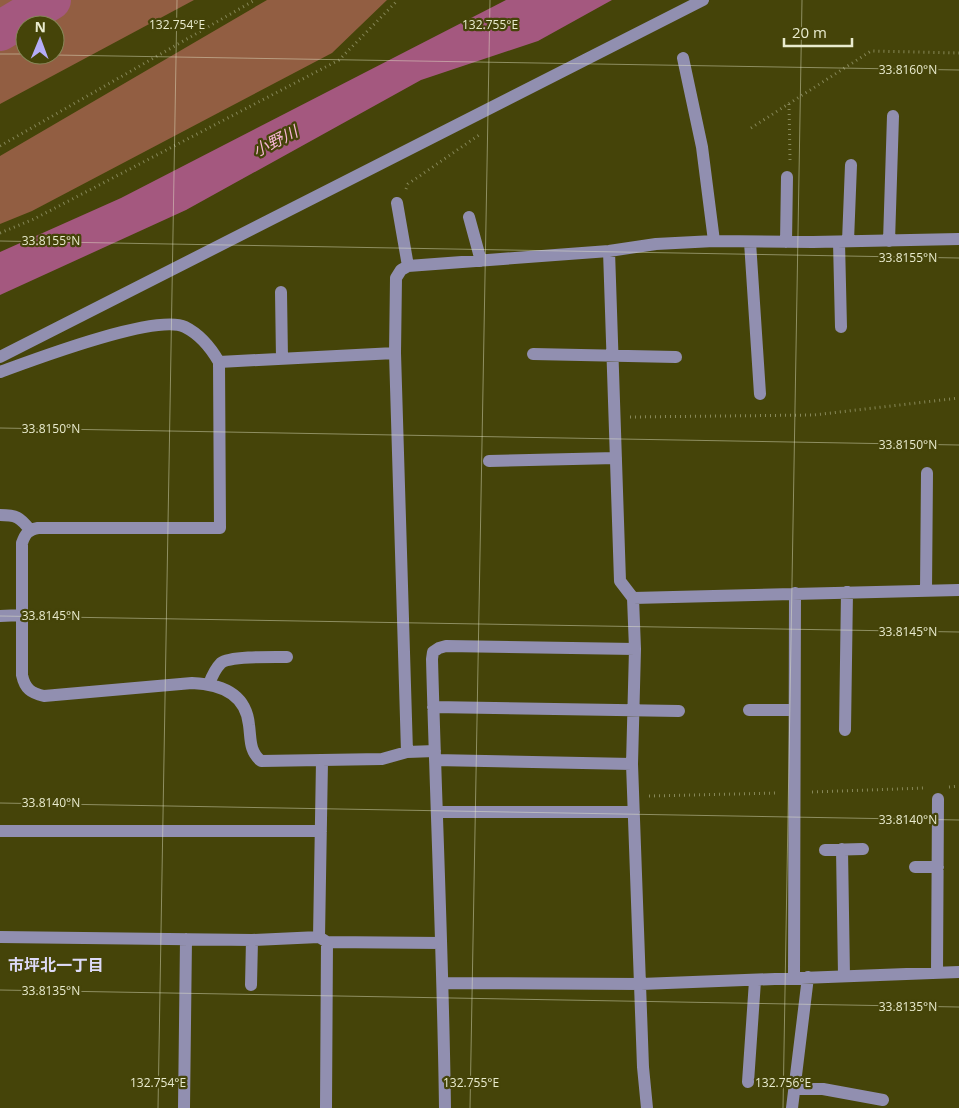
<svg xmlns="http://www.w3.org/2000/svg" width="959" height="1108" viewBox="0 0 959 1108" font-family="'Open Sans','Noto Sans JP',sans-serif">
  <rect width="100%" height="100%" fill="#454409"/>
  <path fill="#925e42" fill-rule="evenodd" d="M0,0H194L0,104ZM25,25H55V55H25Z
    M267,0H387L332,53L32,211L0,224V156Z"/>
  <path fill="#a4587f" d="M506,0H612L538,41L421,80L186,210L0,295V252L121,198Z"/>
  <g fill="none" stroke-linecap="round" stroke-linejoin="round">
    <path stroke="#a4587f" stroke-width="40" d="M0,31L51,0"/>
    <path stroke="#868758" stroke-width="3" stroke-dasharray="1 4" stroke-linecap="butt" d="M789,104L790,160
      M751,128L871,51L959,53
      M0,146L255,0
      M406,189L408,184L479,135
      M0,233L34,219L339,60L398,0
      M630,417L814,415L959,398
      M949,787L959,786
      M812,792L925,788
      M649,796L778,793"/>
    <path stroke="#918fb0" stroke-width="12" d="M683,58L702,147L714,241
      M397,203L408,266
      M469,217L481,261
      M848,241L851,165
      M889,241L893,116
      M750,242L760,394
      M786,242L787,177
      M839,242L841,327
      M609,251L620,581L633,598L635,649L632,764L643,1067L647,1108
      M281,292L282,359
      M395,353L219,362L220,528H38C28,530 25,534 22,543V675C25,689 31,693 44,696L192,683C220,684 246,693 249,725C251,739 249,751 261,761L382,759L407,752L435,751
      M533,354L676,357
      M0,357L703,0
      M0,372C33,360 156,313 185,327C199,334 211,348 219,362
      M489,461L616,458
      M0,515C16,515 20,517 30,530
      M926,590L927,473
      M633,598L959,590
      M0,616L22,615
      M209,684C212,676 215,669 221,663C230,656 273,657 287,657
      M433,707L679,711
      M749,710H794
      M845,730L847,592
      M407,752L395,353L396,278L401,270L408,266L609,251L656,244L714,241L813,242L959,239
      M435,760L632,764
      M437,812H634
      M0,831H321
      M842,849L844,976
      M825,850L863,849
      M915,867H938
      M0,937L252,940L319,937L327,942L441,943
      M319,937L322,761
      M937,973L938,799
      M794,978L795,593
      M443,983L641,984L959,972
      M251,985L252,940
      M748,1082L755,981
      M794,1089H823L883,1100
      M184,1108L186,939
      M326,1108L327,942
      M445,1108C443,958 436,809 432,659L433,652L439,648L446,646L635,649
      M792,1108L808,977"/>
  </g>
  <path fill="none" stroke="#e9ebce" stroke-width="1" stroke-opacity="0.45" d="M0,54H25M55,55L959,70M0,241L959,258M0,428L959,445M0,616L959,632M0,803L959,820M0,990L959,1007M158,1108L177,0M470,1108L490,0M783,1108L802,0"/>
  <g text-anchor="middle" stroke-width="4.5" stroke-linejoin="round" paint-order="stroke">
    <g font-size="16" font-style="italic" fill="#f6b5d4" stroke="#454409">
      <text transform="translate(275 141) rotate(-27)" y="6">小野川</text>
    </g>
    <g font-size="16" font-weight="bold" fill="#dddaf8" stroke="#454409">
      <text x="56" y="971">市坪北一丁目</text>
    </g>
  </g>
  <g font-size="12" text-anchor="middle" fill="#e9ebce" stroke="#454409" stroke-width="4.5" stroke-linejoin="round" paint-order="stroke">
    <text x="177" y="29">132.754°E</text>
    <text x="490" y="29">132.755°E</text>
    <text x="908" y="74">33.8160°N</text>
    <text x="51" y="245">33.8155°N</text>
    <text x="908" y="262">33.8155°N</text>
    <text x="51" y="433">33.8150°N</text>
    <text x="908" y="449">33.8150°N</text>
    <text x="51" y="620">33.8145°N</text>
    <text x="908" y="636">33.8145°N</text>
    <text x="51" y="807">33.8140°N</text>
    <text x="908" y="824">33.8140°N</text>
    <text x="51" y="995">33.8135°N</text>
    <text x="908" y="1011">33.8135°N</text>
    <text x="158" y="1087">132.754°E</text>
    <text x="471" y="1087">132.755°E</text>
    <text x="783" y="1087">132.756°E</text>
  </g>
  <g transform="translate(40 40) rotate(1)"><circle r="24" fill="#454409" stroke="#878758"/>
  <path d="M0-4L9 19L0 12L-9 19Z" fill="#b5acf8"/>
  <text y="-8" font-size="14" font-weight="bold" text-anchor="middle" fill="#e9ebce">N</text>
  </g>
  <path d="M784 38v8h68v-8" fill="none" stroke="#e9ebce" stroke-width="2.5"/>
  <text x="792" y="38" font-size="15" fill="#e9ebce" stroke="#454409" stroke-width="4" paint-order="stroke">20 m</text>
</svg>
